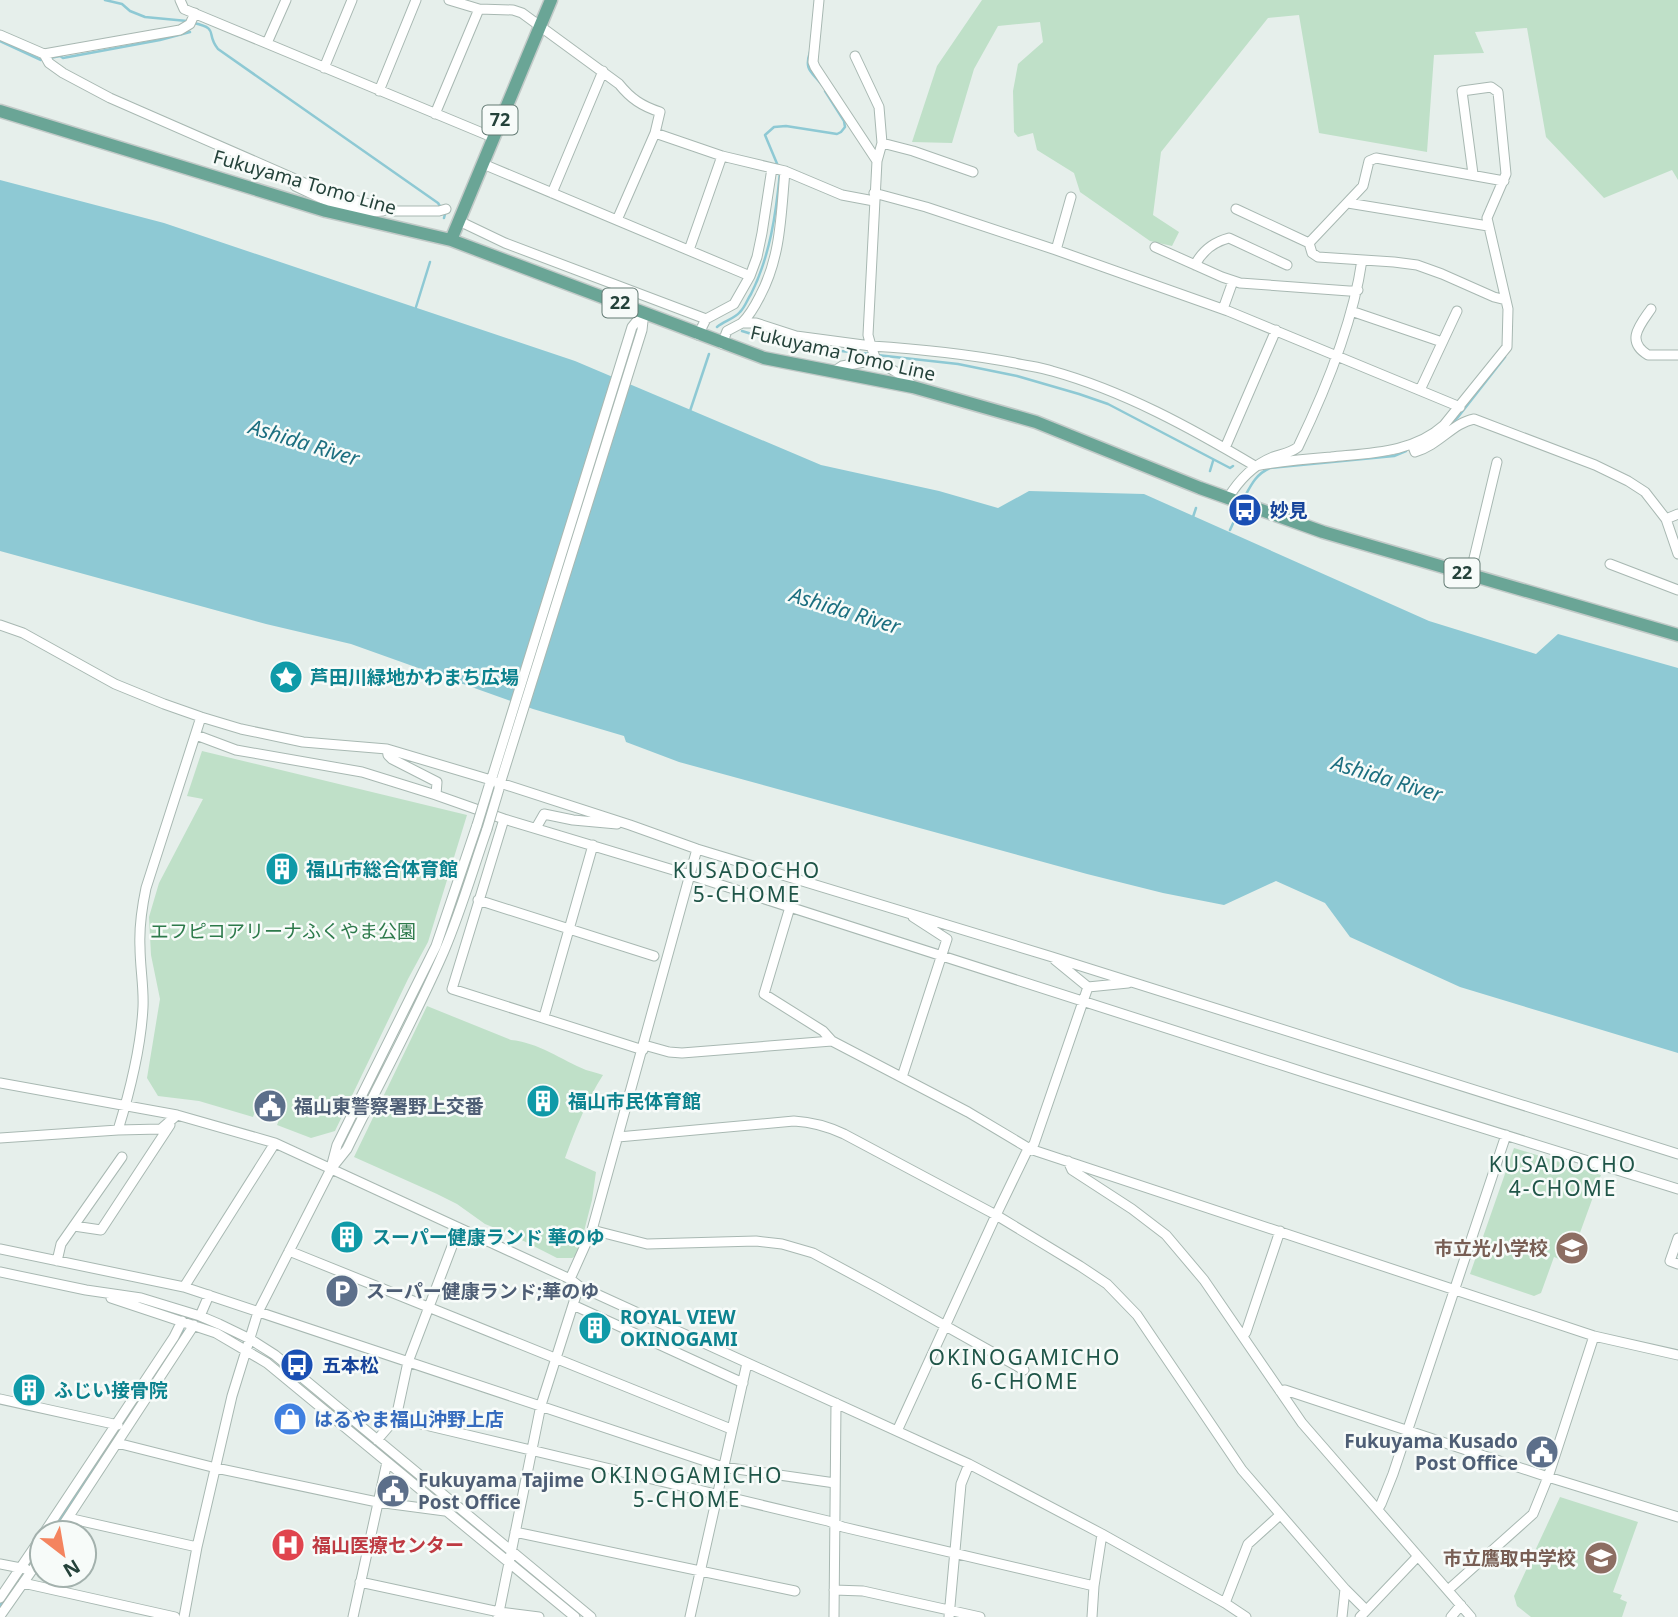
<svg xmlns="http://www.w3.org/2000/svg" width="1678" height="1617" viewBox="0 0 1678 1617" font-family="'Noto Sans','Noto Sans JP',sans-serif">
  <rect width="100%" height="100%" fill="#e6efeb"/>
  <path fill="#bfe0c8" d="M982,0H1678V180L1672,170L1604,198L1546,137L1527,28L1475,32L1484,53L1434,55L1427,152L1319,133L1299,15L1268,18L1161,152L1153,215L1179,232L1172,246L1150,241L1080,192L1074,173L1037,150L1033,133L1018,137L1014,132L1013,91L1018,64L1043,42L1040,22L998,26L974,69L952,143L912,142L937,66Z
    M202,751L467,815L428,942L408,979L335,1131L311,1138L277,1125L286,1102L262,1093L253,1117L199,1101L158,1096L147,1078L160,999L151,955L149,917L159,883L203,799L187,796Z
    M427,1006L511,1040C537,1042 562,1060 586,1070C592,1072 598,1073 603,1075C587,1100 575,1130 565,1158L596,1172L592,1200L578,1255L572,1258H557L510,1234L485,1224L457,1204L437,1194L354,1157Z
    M1514,1148L1601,1175L1569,1263L1554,1257L1541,1293L1534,1296L1470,1274Z
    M1560,1497L1638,1522L1613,1592L1622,1595L1620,1599L1627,1602L1622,1617H1531L1517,1606L1514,1596Z"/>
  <path fill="#8ec9d4" d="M0,180L164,223L575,361L821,465L939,491L998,508L1029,491L1144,494L1429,621L1536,654L1558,634L1678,668V1053L1460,987L1350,937L1325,903L1276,881L1224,905L1163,893L1087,874L679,762L626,742L624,736L533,709L351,644L266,624L0,551Z"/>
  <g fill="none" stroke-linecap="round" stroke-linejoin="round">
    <path stroke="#8ec9d4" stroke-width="2.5" d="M105,0L122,4L130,11L145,17L187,21
      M194,23C220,29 205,33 218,49L438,203L445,214L444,218
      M0,41L41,60L43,59
      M810,52C804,70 811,71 822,85
      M50,58L60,56L63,58L160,40L190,32
      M778,166L765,135L774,127L786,126L837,134L841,132L845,127L844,121L825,91
      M416,307L430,262
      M717,327C724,321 734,319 740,312C745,307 747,300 751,294C770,256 776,214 780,172
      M742,331L790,346L871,354
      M877,355L958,364L1017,376L1079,394L1108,404L1230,468L1233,466
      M690,411L709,354
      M1451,426L1505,357
      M1210,471L1213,461
      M1244,498C1251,485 1256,474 1270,468L1394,456L1406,451
      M1193,517L1196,508
      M1230,530L1240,508"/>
    <path stroke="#8ec9d4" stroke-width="9" d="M51,1533L182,1334
      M0,1607L42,1546"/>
    <defs>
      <path id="minor" d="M180,0L184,9L492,137
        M449,0L479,9L513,10L522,13L619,84C631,99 642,106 660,112L655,133L617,220
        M0,35L44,54L49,63L63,73L110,98L325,192L395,211H439L446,209
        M267,43L286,0
        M44,54L180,30L190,24L195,13
        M855,56L879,107L882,143
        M324,68L352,0
        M379,91L416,0
        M435,114L479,9
        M655,133L722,156L785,171L842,195L874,201
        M877,161L882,143L913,151L973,172
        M483,164L750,276
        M1504,181L1376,158L1369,161L1363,186L1309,243L1312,253L1318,257L1394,262L1417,265L1442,274L1494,297L1506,300
        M295,186L329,202L326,211
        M552,193L603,71
        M874,193L926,207L1056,250
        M1071,197L1056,250L1228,311L1460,407
        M329,202L372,212L383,211
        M1348,203L1488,226
        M1236,209L1309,243
        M459,221L505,243L706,319
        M1155,247L1222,277L1240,283L1349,291L1358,290
        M689,250L722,156
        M1195,265C1202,251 1214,242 1229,238L1287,265
        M1223,309L1233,281
        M1651,309C1640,325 1625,341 1648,355H1678
        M1351,311L1442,342
        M742,323C750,315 755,306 760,296C781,257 781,214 785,171
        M698,335L706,319L734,304L750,276L757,257L762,233L772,168
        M722,344L727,331L742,323H756L796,336L871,346L868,335L877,161L815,67L813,62L819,0
        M876,360L906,378L913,387
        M833,372L842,366L876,360L871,346C920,349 967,354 1015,363C1027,366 1040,367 1052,371C1124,391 1191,428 1255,466C1281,461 1305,459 1331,457C1370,453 1413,453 1444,425L1507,347L1508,309L1487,218L1506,174L1498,92L1491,87L1462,91L1473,174
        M1420,390L1457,311
        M1412,444L1415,452C1439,445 1453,423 1474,419L1595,465L1628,481L1645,492L1666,519L1678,554
        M1225,448L1276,330
        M1228,498C1239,480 1253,465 1273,457C1282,454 1291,453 1298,447C1326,389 1353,323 1362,260
        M1666,519L1678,514
        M1610,564L1678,590
        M1470,575L1497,462
        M0,625L23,633L115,684L164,704L201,717L241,729L303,742L387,749L491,780L630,825L697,849L1049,956L1678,1154
        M196,735L236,750L362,772L436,795L504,819
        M387,749L388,755L392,759L437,782L436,795
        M490,784L632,327L644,312
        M499,787L642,330L644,312
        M536,828L544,814L573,820L617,824
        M478,900L654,956
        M790,907L764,994L823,1031L832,1041
        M1088,987L1128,983
        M544,1017L593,845
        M644,1045L669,1052L682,1053L832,1041L968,1112L1030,1149L1594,1336L1678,1355
        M643,1050L452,989L504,819L690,875L1322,1078L1678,1189
        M902,1077L947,939L913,917
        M0,1083L177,1115L275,1143L570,1279L579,1286L969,1464L1102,1534L1225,1603L1246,1617
        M118,1130C130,1091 141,1048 143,1007C144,988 140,967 140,947C139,927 142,907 146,888L201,717
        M618,1137L794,1121C812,1122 827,1126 844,1134L996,1215L1080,1266L1107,1284L1137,1315L1242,1470L1345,1589L1366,1610
        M0,1138L118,1130L161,1129L177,1115
        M1068,1161L1072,1170L1132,1209L1166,1235L1204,1280L1302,1423L1471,1617
        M332,1164L337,1145L436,946L477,825
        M74,1226L101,1230L170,1125
        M592,1230L647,1244L756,1241L782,1244L813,1253L878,1288L1024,1370
        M1678,1238L1670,1261L1678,1264
        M0,1249L184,1287L723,1467L835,1483
        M289,1251L731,1429
        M57,1261L61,1244L122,1157
        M0,1272L86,1290L141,1298L200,1316L219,1324L250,1339L275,1355L591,1617
        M570,1279L592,1230L697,849
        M184,1287L275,1143
        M111,1298L216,1333L267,1363L575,1617
        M573,1305L743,1383
        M200,1316L209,1295
        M1243,1336L1246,1332L1280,1231
        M1280,1391L1285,1390L1548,1477L1678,1517
        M0,1399L118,1425
        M396,1418L828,1521L843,1527L1094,1586
        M897,1431L996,1215L1026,1153L1034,1144L1088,987L1055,960
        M377,1440L396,1418L408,1362L459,1228
        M117,1443L216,1468L377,1502L445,1511
        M1378,1509L1381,1504L1393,1474L1506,1135
        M68,1518L197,1547
        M515,1532L795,1591
        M44,1533L174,1337L182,1321
        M58,1533L194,1325
        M0,1564L26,1569
        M360,1582L499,1612L539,1617
        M23,1583L175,1617
        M834,1590L863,1591L980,1617
        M1448,1590L1533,1514L1548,1477L1594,1336
        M0,1598L42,1536
        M1225,1603L1248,1544L1280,1515
        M0,1616L42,1556
        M184,1617L197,1547L232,1396L258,1312L331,1169L347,1149C379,1083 415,1018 444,951C461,911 473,869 487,829
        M353,1617L387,1462
        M498,1617L541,1405L579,1286
        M690,1617L747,1363
        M834,1617L836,1403
        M949,1617L961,1484L969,1464
        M1092,1617L1094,1586L1102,1534
        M1342,1617L1345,1589
        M1360,1617L1418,1556
        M1451,1617L1461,1605"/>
      <path id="major" d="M0,111L326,211L451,240L764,358L913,387L1036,422L1200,488L1323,532L1678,635
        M451,240L551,0"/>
    </defs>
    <use href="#minor" stroke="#a8b8b2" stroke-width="11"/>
    <use href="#major" stroke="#c2cac8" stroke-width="15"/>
    <use href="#minor" stroke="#fff" stroke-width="9"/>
    <use href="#major" stroke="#6aa596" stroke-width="12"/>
    <defs>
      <path id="minor-bridge" d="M477,825L489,786
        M487,829L499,789"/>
    </defs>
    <use href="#minor-bridge" stroke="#a8b8b2" stroke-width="11" stroke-linecap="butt"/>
    <use href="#minor-bridge" stroke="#fff" stroke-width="9"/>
  </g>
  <defs>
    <symbol id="bus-disc" viewBox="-11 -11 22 22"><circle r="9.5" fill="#1a4fb4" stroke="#f7fbf9"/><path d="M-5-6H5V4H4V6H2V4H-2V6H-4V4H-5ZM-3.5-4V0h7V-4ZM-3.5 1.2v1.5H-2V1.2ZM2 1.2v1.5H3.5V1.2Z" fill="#fff"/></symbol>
    <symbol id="sight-disc" viewBox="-11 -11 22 22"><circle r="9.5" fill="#0f9aa8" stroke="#f7fbf9"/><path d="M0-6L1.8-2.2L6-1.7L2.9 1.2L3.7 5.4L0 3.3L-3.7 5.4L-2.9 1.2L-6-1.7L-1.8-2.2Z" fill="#fff"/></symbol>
    <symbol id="building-disc" viewBox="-11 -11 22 22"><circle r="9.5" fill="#0f9aa8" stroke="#f7fbf9"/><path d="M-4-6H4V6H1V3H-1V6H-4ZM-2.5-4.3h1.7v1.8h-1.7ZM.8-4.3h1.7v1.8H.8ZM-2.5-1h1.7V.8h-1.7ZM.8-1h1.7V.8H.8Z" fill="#fff"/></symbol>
    <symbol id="civic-disc" viewBox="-11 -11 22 22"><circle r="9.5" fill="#5c6f8a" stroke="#f7fbf9"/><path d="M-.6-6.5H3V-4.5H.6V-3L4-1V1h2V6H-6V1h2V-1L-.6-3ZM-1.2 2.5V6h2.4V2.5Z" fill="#fff"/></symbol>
    <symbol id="school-disc" viewBox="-11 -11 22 22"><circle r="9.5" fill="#8d6e63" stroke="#f7fbf9"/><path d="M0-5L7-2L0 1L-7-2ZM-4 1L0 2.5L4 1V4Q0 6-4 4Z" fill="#fff"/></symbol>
    <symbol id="parking-disc" viewBox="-11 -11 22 22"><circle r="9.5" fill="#5c6f8a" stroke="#f7fbf9"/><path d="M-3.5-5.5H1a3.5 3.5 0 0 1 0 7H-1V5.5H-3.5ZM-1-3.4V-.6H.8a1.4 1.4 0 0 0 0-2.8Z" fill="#fff"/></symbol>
    <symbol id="shop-disc" viewBox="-11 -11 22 22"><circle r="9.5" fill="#3f7fe0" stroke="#f7fbf9"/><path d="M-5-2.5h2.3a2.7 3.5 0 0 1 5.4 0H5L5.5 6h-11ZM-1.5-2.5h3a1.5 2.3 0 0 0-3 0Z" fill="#fff"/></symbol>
    <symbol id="hospital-disc" viewBox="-11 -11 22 22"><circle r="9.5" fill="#e0444e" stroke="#f7fbf9"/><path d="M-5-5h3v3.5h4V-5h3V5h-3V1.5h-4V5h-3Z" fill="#fff"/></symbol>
  </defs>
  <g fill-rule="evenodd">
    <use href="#bus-disc" x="1226" y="491" width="38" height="38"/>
    <use href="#sight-disc" x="267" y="658" width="38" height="38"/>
    <use href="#building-disc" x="263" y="850" width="38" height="38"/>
    <use href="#building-disc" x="524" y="1082" width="38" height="38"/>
    <use href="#civic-disc" x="251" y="1087" width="38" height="38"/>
    <use href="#building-disc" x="328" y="1218" width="38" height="38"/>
    <use href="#school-disc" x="1553" y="1229" width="38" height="38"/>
    <use href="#parking-disc" x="323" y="1272" width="38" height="38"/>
    <use href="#building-disc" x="576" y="1309" width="38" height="38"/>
    <use href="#bus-disc" x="278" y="1346" width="38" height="38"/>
    <use href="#building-disc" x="10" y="1371" width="38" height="38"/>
    <use href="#shop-disc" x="271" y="1400" width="38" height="38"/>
    <use href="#civic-disc" x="1523" y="1433" width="38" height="38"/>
    <use href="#civic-disc" x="374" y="1472" width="38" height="38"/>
    <use href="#hospital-disc" x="269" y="1526" width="38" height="38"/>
    <use href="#school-disc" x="1582" y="1539" width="38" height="38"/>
  </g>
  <g text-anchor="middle" stroke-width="5" stroke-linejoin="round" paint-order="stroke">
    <g fill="#f7fbf9" stroke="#637a73" stroke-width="2">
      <rect x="482.5" y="105.5" width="35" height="29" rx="5"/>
      <rect x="602.5" y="288.5" width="35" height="29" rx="5"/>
      <rect x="1444.5" y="558.5" width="35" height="29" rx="5"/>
    </g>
    <g font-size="18" font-weight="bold" fill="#24423a">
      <text x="500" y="126">72</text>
      <text x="620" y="309">22</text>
      <text x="1462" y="579">22</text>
    </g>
    <g font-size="19" fill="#24423a" stroke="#f7fbf9">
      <text transform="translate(305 182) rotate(16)" y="7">Fukuyama Tomo Line</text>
      <text transform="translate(843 353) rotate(13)" y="7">Fukuyama Tomo Line</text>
    </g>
    <g font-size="19" font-weight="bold" fill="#164399" stroke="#f7fbf9" text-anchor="start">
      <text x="1270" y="517">妙見</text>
      <text x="322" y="1372">五本松</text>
    </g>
    <g font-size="19" font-weight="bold" fill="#0d838f" stroke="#f7fbf9" text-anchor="start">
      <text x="310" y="684">芦田川緑地かわまち広場</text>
      <text x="306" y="876">福山市総合体育館</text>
      <text x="568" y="1108">福山市民体育館</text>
      <text x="372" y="1244">スーパー健康ランド 華のゆ</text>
      <text x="620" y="1324">ROYAL VIEW<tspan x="620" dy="22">OKINOGAMI</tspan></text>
      <text x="54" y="1397">ふじい接骨院</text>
    </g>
    <g font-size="19" fill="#2d7a4b" stroke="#f7fbf9">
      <text x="283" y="938">エフピコアリーナふくやま公園</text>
    </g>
    <g font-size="19" font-weight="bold" fill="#4e5e75" stroke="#f7fbf9" text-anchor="start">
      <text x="294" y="1113">福山東警察署野上交番</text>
      <text x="366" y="1298">スーパー健康ランド;華のゆ</text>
      <text x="1518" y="1448" text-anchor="end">Fukuyama Kusado<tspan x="1518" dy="22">Post Office</tspan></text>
      <text x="418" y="1487">Fukuyama Tajime<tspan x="418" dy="22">Post Office</tspan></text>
    </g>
    <g font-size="19" font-weight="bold" fill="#785e54" stroke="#f7fbf9" text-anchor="end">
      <text x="1548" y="1255">市立光小学校</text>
      <text x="1576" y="1565">市立鷹取中学校</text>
    </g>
    <g font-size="19" font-weight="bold" fill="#366cbe" stroke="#f7fbf9" text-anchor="start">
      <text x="314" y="1426">はるやま福山沖野上店</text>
    </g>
    <g font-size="19" font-weight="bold" fill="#be3a42" stroke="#f7fbf9" text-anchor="start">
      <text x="312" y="1552">福山医療センター</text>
    </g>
    <g font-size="21" font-style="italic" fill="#1c6f80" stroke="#f7fbf9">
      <text transform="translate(304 443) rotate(17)" y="7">Ashida River</text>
      <text transform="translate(845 611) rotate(17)" y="7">Ashida River</text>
      <text transform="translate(1387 779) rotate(17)" y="7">Ashida River</text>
    </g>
    <g font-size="21" letter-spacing="2" fill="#1f5548" stroke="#f7fbf9">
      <text x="747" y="878">KUSADOCHO<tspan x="747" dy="24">5-CHOME</tspan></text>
      <text x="1563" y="1172">KUSADOCHO<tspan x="1563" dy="24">4-CHOME</tspan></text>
      <text x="1025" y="1365">OKINOGAMICHO<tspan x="1025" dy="24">6-CHOME</tspan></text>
      <text x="687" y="1483">OKINOGAMICHO<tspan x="687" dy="24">5-CHOME</tspan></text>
    </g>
  </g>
  <g transform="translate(63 1554) rotate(149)"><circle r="33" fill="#f7fbf9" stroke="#a3b1ad" stroke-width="2"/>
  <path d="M0-5L12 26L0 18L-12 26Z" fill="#f4845f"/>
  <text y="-10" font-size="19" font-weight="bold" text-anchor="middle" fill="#24423a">N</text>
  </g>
</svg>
